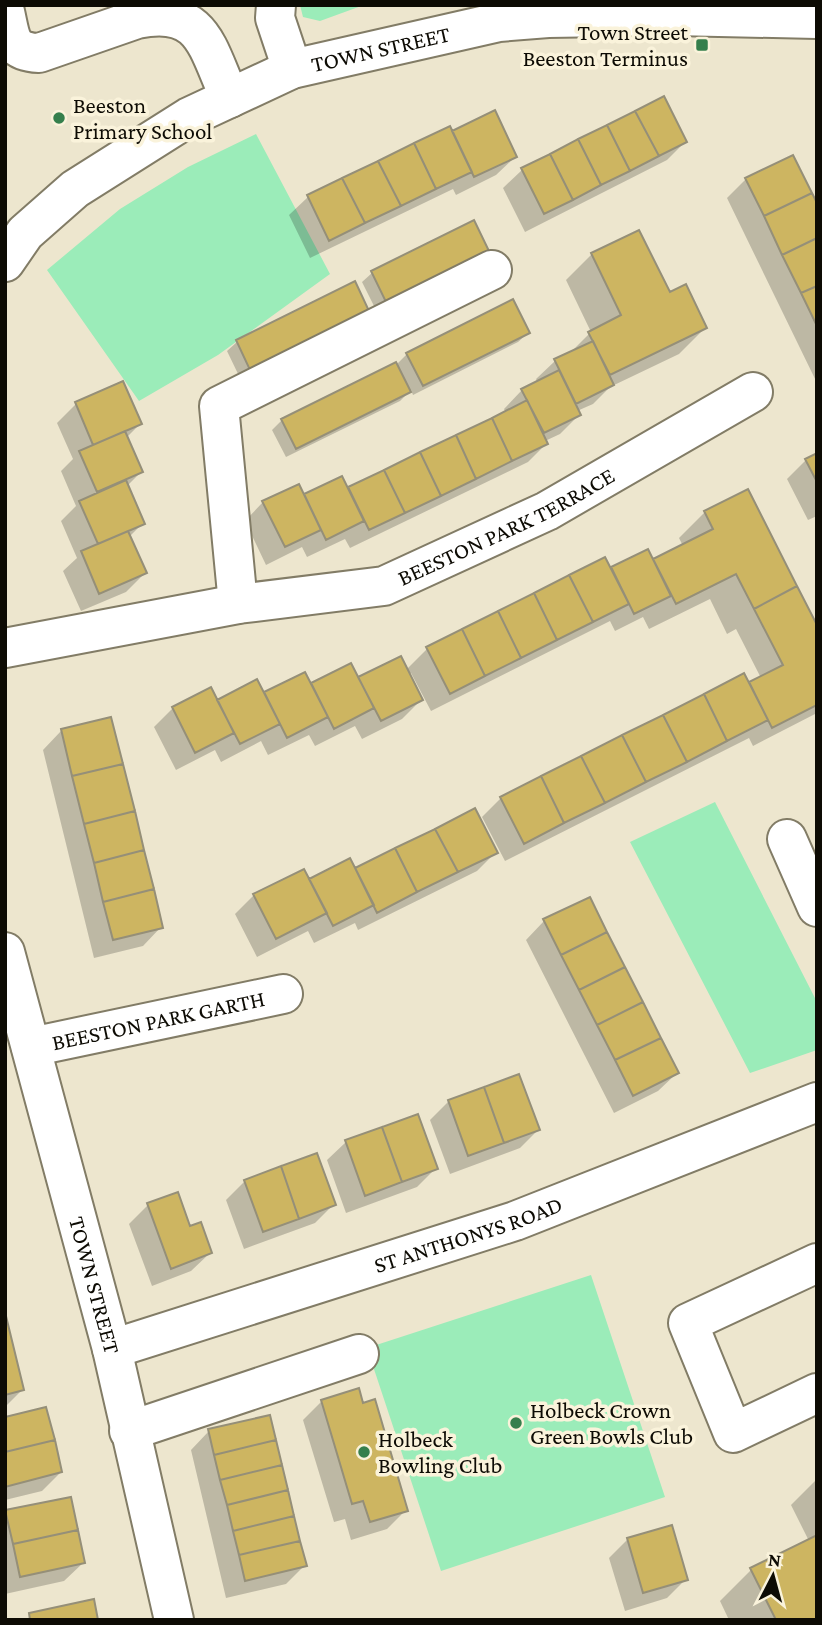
<svg xmlns="http://www.w3.org/2000/svg" width="822" height="1625" viewBox="0 0 822 1625" font-family="'Crimson Pro',serif">
  <rect width="100%" height="100%" fill="#ede6ce"/>
  <path fill="#9becb9" d="M300,5H364L320,21L303,17Z
    M256,134L330,274L218,355L139,401L47,270L120,209L188,167Z
    M715,802L817,1002V1050L750,1073L630,842Z
    M591,1275L665,1497L441,1571L367,1348Z"/>
  <path fill="#0003" d="M449,128L451,133L515,157L496,175L456,195L453,189L310,258L289,215L308,197Z
    M685,142L667,160L525,232L503,188L522,170Z
    M746,179L817,207V383L727,198Z
    M473,223L376,310L362,282L372,273Z
    M592,254L669,294L705,328L679,354L610,387L593,404L577,411L579,415L560,434L545,441L546,444L528,462L350,548L345,539L307,557L302,547L266,565L245,521L263,502L303,497L342,478L347,490L506,413L504,409L522,390L538,383L536,379L555,361L568,355L591,332L566,280Z
    M354,284L240,378L227,351L237,342Z
    M528,333L518,342L413,395L411,390L400,401L286,457L272,430L282,420L396,365L407,354Z
    M122,383L140,424L126,438L141,472L127,486L143,523L129,537L145,573L126,592L81,611L63,571L77,558L61,521L76,506L61,471L73,459L57,423L76,404Z
    M817,455V516L808,520L787,479L806,460Z
    M705,512L817,629V713L753,746L749,738L505,861L482,817L501,798L761,678L736,629L727,634L710,599L649,629L643,617L615,631L610,621L431,711L411,673L408,674L421,700L402,719L362,739L355,726L315,746L309,735L268,755L261,741L221,762L215,750L176,770L154,727L173,708L263,695L305,674L310,686L350,666L358,680L406,670L427,649L647,552L652,563L683,546L679,538Z
    M61,731L161,927L143,946L94,958L43,750Z
    M496,852L477,871L358,930L355,923L314,943L308,931L257,957L235,914L254,895L308,881L354,871Z
    M544,921L677,1073L658,1091L614,1113L526,940Z
    M449,1101L538,1130L520,1148L450,1174L430,1120Z
    M346,1142L436,1168L417,1187L346,1213L327,1160Z
    M245,1181L334,1204L315,1223L244,1249L226,1200Z
    M148,1205L189,1228L210,1253L191,1271L152,1286L129,1224Z
    M5,1319L22,1390L5,1407Z
    M322,1401L362,1405L406,1510L387,1529L351,1540L345,1519L334,1522L303,1420Z
    M5,1419L61,1472L42,1491L5,1500Z
    M209,1431L305,1565L286,1584L226,1598L191,1450Z
    M817,1479V1620H729L720,1601L751,1570L809,1541L791,1505Z
    M6,1512L83,1563L64,1581L5,1594Z
    M628,1539L686,1579L667,1598L625,1611L609,1558Z"/>
  <path fill="#cdb561" stroke="#958f78" stroke-width="2" d="M664,96L687,142L659,156L635,111Z
    M495,110L517,157L474,177L452,131Z
    M635,111L659,156L630,171L607,125Z
    M607,125L630,171L601,185L578,139Z
    M450,126L472,172L436,189L414,143Z
    M578,139L601,185L573,200L550,154Z
    M414,143L436,189L401,206L378,161Z
    M550,154L573,200L544,214L521,168Z
    M793,155L812,193L764,216L745,178Z
    M378,161L401,206L365,223L342,178Z
    M342,178L365,223L329,241L307,195Z
    M812,193L817,203V238L782,255L764,216Z
    M474,220L489,251L386,302L371,271Z
    M639,230L670,292L686,284L707,328L610,375L588,332L621,315L591,253Z
    M817,238V286L801,293L782,255Z
    M355,281L369,311L250,370L236,340Z
    M817,286V326L801,293Z
    M513,299L530,333L423,386L406,353Z
    M593,341L614,385L576,404L554,359Z
    M396,362L411,392L296,449L281,419Z
    M559,370L581,415L544,433L521,389Z
    M123,381L142,424L93,445L75,402Z
    M527,400L548,444L512,461L492,418Z
    M492,418L512,461L476,479L456,435Z
    M125,431L143,472L97,492L79,451Z
    M456,435L476,479L441,496L420,452Z
    M420,452L441,496L405,513L384,470Z
    M817,453V482L805,459Z
    M384,470L405,513L369,530L348,487Z
    M342,476L364,521L326,540L304,494Z
    M126,480L145,524L98,544L79,501Z
    M299,484L321,530L285,547L262,501Z
    M748,489L797,586L754,609L736,574L676,604L653,559L713,529L704,511Z
    M128,531L147,573L99,594L81,551Z
    M648,549L671,596L634,614L611,567Z
    M605,557L629,604L593,622L569,575Z
    M569,575L593,622L557,640L534,593Z
    M797,586L817,625V705L772,728L749,682L783,665L754,609Z
    M534,593L557,640L521,658L498,611Z
    M498,611L521,658L485,676L462,629Z
    M462,629L485,676L450,694L426,647Z
    M401,656L423,700L381,721L358,677Z
    M351,663L374,708L334,729L311,683Z
    M305,672L328,717L287,738L264,692Z
    M744,673L768,720L727,741L704,694Z
    M257,679L280,724L240,744L217,700Z
    M211,687L234,733L195,753L172,707Z
    M704,694L727,741L687,762L663,715Z
    M663,715L687,762L646,782L622,735Z
    M111,717L123,764L72,776L61,729Z
    M622,735L646,782L605,803L581,756Z
    M581,756L605,803L564,823L541,776Z
    M123,764L135,811L84,824L72,776Z
    M541,776L564,823L524,844L500,797Z
    M475,808L498,853L458,872L435,829Z
    M135,811L144,850L94,863L84,824Z
    M435,829L458,872L417,892L395,848Z
    M395,848L417,892L377,913L355,868Z
    M144,850L154,889L103,902L94,863Z
    M350,858L374,905L333,926L309,879Z
    M304,869L327,913L276,939L253,894Z
    M154,889L163,928L113,940L103,902Z
    M590,897L607,932L561,955L543,919Z
    M607,932L625,967L579,990L561,955Z
    M625,967L643,1002L597,1025L579,990Z
    M643,1002L661,1038L615,1060L597,1025Z
    M661,1038L679,1073L633,1096L615,1060Z
    M519,1074L540,1130L504,1143L484,1087Z
    M484,1087L504,1143L468,1156L448,1100Z
    M418,1114L438,1169L402,1182L382,1127Z
    M382,1127L402,1182L365,1196L345,1140Z
    M317,1153L336,1205L299,1219L281,1166Z
    M281,1166L299,1219L263,1232L244,1180Z
    M178,1192L190,1226L201,1222L212,1253L171,1269L147,1203Z
    M5,1312L24,1390L5,1395Z
    M359,1388L363,1403L375,1399L408,1511L370,1522L363,1501L352,1504L321,1400Z
    M46,1407L55,1440L5,1452V1417Z
    M270,1415L276,1440L214,1455L208,1429Z
    M55,1440L62,1472L5,1487V1452Z
    M276,1440L282,1465L220,1480L214,1455Z
    M282,1465L288,1490L227,1505L220,1480Z
    M288,1490L294,1516L233,1531L227,1505Z
    M71,1497L78,1530L13,1544L5,1510Z
    M294,1516L300,1541L239,1555L233,1531Z
    M672,1525L688,1580L643,1593L627,1538Z
    M78,1530L85,1563L20,1577L13,1544Z
    M817,1535V1620H776L750,1568Z
    M300,1541L307,1566L245,1581L239,1555Z
    M94,1599L98,1620H30L29,1613Z"/>
  <g fill="none" stroke-linecap="round" stroke-linejoin="round">
    <defs>
      <g id="minor">
        <path d="M276,5L275,18L292,69"/>
        <path d="M5,12C11,37 9,52 39,53L137,19C204,5 207,49 230,98"/>
        <path id="s1" d="M5,262L25,233L75,189L189,117L292,69L499,22L548,18L674,16L817,19"/>
        <path d="M238,604L219,406L492,270"/>
        <path id="s2" d="M5,648L238,604L384,586L547,511L753,392"/>
        <path d="M787,839L817,907"/>
        <path id="s3" d="M5,952L112,1349L174,1620"/>
        <path id="s4" d="M31,1047L283,994"/>
        <path d="M817,1263L688,1323L733,1433L817,1393"/>
        <path id="s5" d="M112,1349L515,1221L817,1102"/>
        <path d="M129,1431L359,1354"/>
      </g>
    </defs>
    <use href="#minor" stroke="#827c66" stroke-width="42"/>
    <use href="#minor" stroke="#fff" stroke-width="38"/>
  </g>
  <g fill="#357f4c" stroke="#faf3db" stroke-width="2.5">
    <rect x="695" y="38" width="14" height="14" rx="3.5"/>
    <circle cx="59" cy="118" r="7"/>
    <circle cx="516" cy="1423" r="7"/>
    <circle cx="364" cy="1452" r="7"/>
  </g>
  <g text-anchor="middle" stroke-width="7" stroke-linejoin="round" paint-order="stroke">
    <g font-size="23" fill="#0d0b04" stroke="#faf3db" text-anchor="start">
      <text x="688" y="40" text-anchor="end">Town Street<tspan x="688" dy="26">Beeston Terminus</tspan></text>
      <text x="73" y="113">Beeston<tspan x="73" dy="26">Primary School</tspan></text>
      <text x="530" y="1418">Holbeck Crown<tspan x="530" dy="26">Green Bowls Club</tspan></text>
      <text x="378" y="1447">Holbeck<tspan x="378" dy="26">Bowling Club</tspan></text>
    </g>
    <g font-size="23" fill="#0d0b04" stroke="#faf3db">
      <text dy="8" stroke="none"><textPath href="#s1" startOffset="441">TOWN STREET</textPath></text>
      <text dy="8" stroke="none"><textPath href="#s2" startOffset="520">BEESTON PARK TERRACE</textPath></text>
      <text dy="8" stroke="none"><textPath href="#s4" startOffset="130">BEESTON PARK GARTH</textPath></text>
      <text dy="8" stroke="none"><textPath href="#s5" startOffset="374">ST ANTHONYS ROAD</textPath></text>
      <text dy="8" stroke="none"><textPath href="#s3" startOffset="345">TOWN STREET</textPath></text>
    </g>
  </g>
  <rect width="822" height="1625" fill="none" stroke="#0d0b04" stroke-width="14"/>
  <g transform="translate(773 1576) rotate(6)" stroke="#faf3db" stroke-width="5" paint-order="stroke">
  <path d="M0-5L12 26L0 18L-12 26Z" fill="#0d0b04"/>
  <text y="-10" font-size="19" font-weight="bold" text-anchor="middle" fill="#0d0b04">N</text>
  </g>
</svg>
